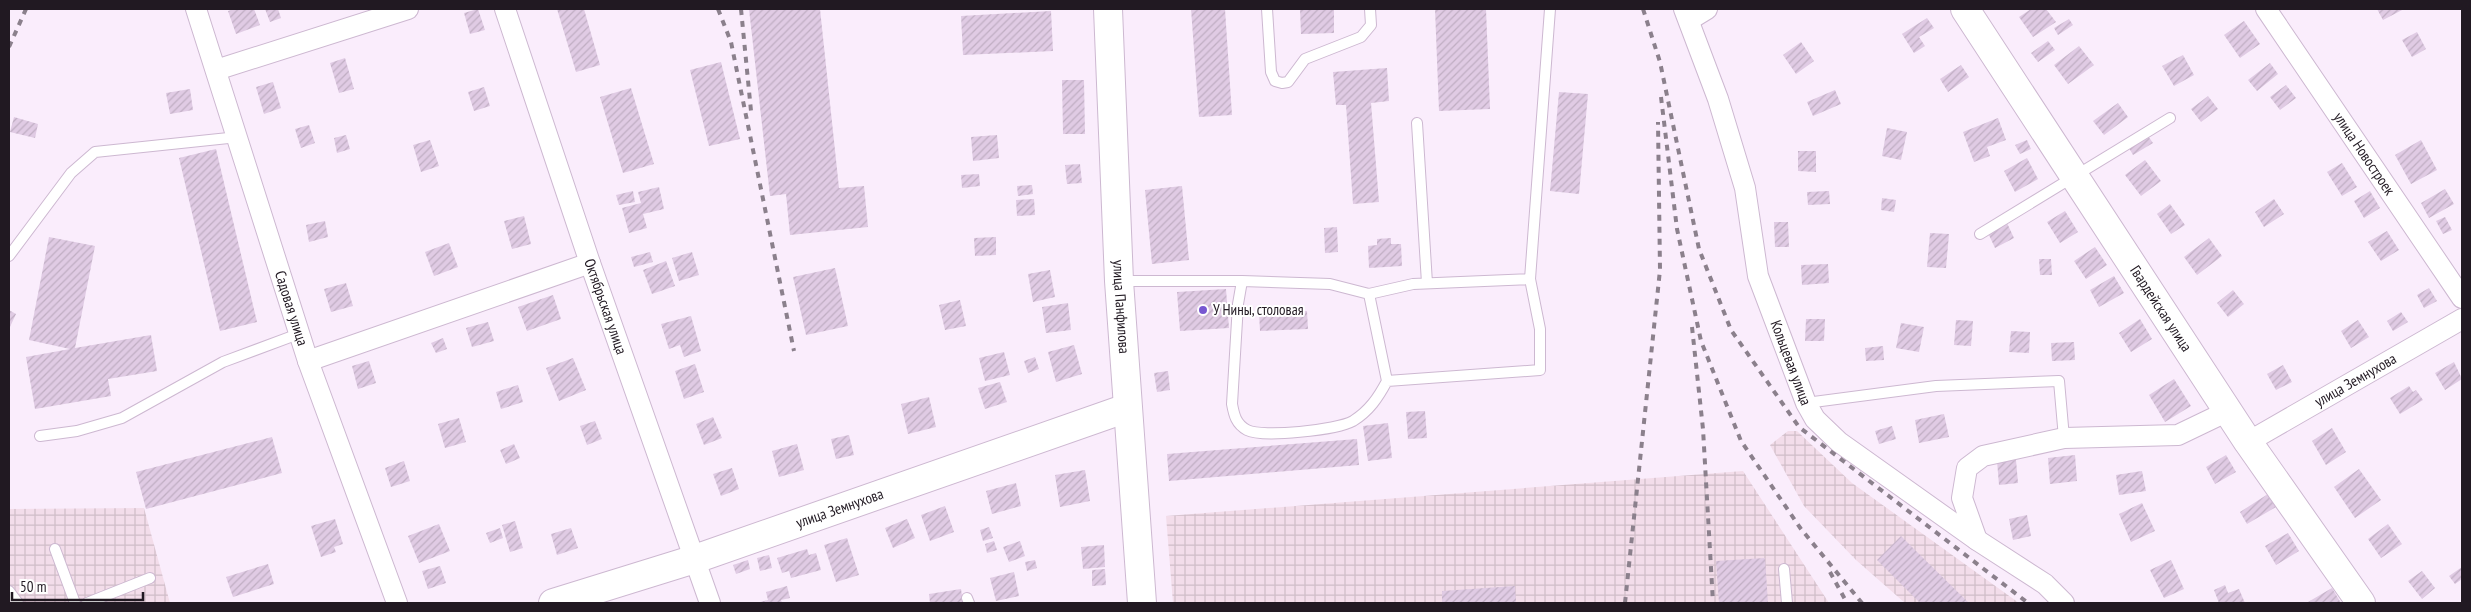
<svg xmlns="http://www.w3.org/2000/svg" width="2471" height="612" viewBox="0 0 2471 612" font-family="'PT Sans Narrow',sans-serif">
  <defs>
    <pattern id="industrial-grid" width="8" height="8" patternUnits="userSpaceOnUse" patternTransform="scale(1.25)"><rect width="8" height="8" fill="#f3ddea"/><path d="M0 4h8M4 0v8" fill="none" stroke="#d0bdc8"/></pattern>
    <pattern id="building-hatch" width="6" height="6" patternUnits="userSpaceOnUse" patternTransform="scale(1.25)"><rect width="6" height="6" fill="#e0cbe4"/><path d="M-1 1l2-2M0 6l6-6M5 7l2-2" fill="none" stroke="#c0aec3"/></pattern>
  </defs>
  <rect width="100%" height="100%" fill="#faedfc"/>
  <path fill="url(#industrial-grid)" d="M1788,431H1797L1852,483L2019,603H1905L1856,560L1804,506L1770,445Z
    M1743,471L1829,603H1173L1166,516Z
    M144,508L170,603H9V509Z"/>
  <path fill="url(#building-hatch)" d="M235,9H254L260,25L236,34L228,11Z
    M265,9H278L281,18L270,22Z
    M478,9L485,30L470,34L464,13Z
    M557,9H584L600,65L576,72Z
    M749,9H820L839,188L864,186L868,227L790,235L786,194L770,196Z
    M1191,9H1225L1232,115L1199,117Z
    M1300,9H1334V33L1301,34Z
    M1435,9H1486L1490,109L1439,111Z
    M2031,9H2046L2056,22L2033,37L2019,17Z
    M2377,9H2404L2383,20Z
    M1051,11L1053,51L963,55L961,16Z
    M1927,18L1934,28L1919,37L1925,46L1914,53L1902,34Z
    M2069,19L2073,25L2058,35L2054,28Z
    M2244,21L2260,44L2240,58L2224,35Z
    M2417,32L2426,49L2412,57L2402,40Z
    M2048,41L2055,50L2038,62L2031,53Z
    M1801,42L1814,61L1796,74L1783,55Z
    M2079,46L2094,65L2068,84L2054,65Z
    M2183,55L2194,75L2174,86L2162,66Z
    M345,58L354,89L339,93L330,63Z
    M721,62L740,139L709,146L690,70Z
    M2270,63L2278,74L2257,91L2248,80Z
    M1961,65L1969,77L1948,92L1940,79Z
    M1387,68L1389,101L1371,103L1379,202L1353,204L1346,105H1336L1333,72Z
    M1062,80H1084L1085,134H1063Z
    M273,82L281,108L264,114L256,87Z
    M2286,85L2296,98L2280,110L2270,97Z
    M484,87L490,106L474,111L468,92Z
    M631,88L654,164L623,173L600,97Z
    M190,89L193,110L170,114L166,93Z
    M1835,90L1841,104L1813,116L1807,102Z
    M1559,92L1588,94L1579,194L1550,191Z
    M2208,96L2218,109L2201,122L2191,109Z
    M2118,103L2128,117L2104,135L2093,121Z
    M14,117L38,124L35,138L10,132Z
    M1998,118L2006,140L1987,147L1990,156L1974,162L1963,132Z
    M309,125L315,143L301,148L295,129Z
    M1887,128L1907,132L1901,160L1882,156Z
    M346,135L350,149L337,153L334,138Z
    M997,135L999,158L973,161L971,137Z
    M2148,136L2153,143L2133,155L2129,148Z
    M430,140L439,166L421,172L413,145Z
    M2027,140L2031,149L2020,154L2015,145Z
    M2421,140L2437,170L2411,184L2395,155Z
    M216,149L257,322L220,331L179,158Z
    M1798,151H1816V172L1798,171Z
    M2027,158L2038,179L2015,192L2004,171Z
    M2145,160L2161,181L2141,196L2125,175Z
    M2342,163L2357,187L2342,196L2327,172Z
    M1080,164L1082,183L1067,184L1065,165Z
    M979,174L980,186L962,188L961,175Z
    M1032,185L1033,194L1018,196L1017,186Z
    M1182,186L1189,260L1152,264L1145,190Z
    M659,187L664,209L643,214L647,228L629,233L622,208L641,203L638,192Z
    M2445,189L2454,204L2429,218L2421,203Z
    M633,191L635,202L619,205L616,195Z
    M1829,191L1830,204L1808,205L1807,192Z
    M2370,191L2380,208L2364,218L2354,201Z
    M1882,198L1896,200L1894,212L1881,210Z
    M1034,199L1035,215L1017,216L1016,200Z
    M2274,199L2284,214L2264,227L2255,212Z
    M2170,204L2185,225L2171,234L2157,214Z
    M2065,211L2078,232L2060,243L2047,222Z
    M524,216L531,244L512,249L504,221Z
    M2445,217L2452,230L2443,234L2436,221Z
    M325,221L328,237L309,242L306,225Z
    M1774,222H1788L1789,247H1775Z
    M2007,223L2014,238L1995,248L1988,233Z
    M1337,227L1338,252L1325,253L1324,228Z
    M2387,231L2399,250L2381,261L2368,242Z
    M1930,233L1949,234L1946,268L1927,267Z
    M49,237L95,246L75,348L151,335L157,371L108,379L111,396L35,409L26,357L70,349L29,340Z
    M996,237V255L975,256L974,238Z
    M1391,238V244H1401L1402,266L1369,268L1368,246L1377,245V239Z
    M2209,238L2222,256L2197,275L2184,257Z
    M449,243L458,267L434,276L425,252Z
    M2095,247L2107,265L2086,279L2074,261Z
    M650,252L653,262L634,267L631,257Z
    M692,252L699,275L679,281L672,258Z
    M2039,259H2051L2052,275H2040Z
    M666,261L675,286L652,294L643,270Z
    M1828,264L1829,283L1802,285L1801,265Z
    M835,268L848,326L806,335L793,277Z
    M1050,270L1055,297L1033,302L1028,274Z
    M2114,276L2124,293L2099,307L2090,290Z
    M346,283L353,306L331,312L324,289Z
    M2429,288L2437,301L2424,308L2417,295Z
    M1226,289L1229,328L1180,331L1177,292Z
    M2233,290L2244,304L2228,317L2217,303Z
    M553,295L561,319L527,331L518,307Z
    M960,300L966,326L945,330L939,305Z
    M1068,303L1071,330L1046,333L1042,307Z
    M9,310L16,314L9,329Z
    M1307,311L1308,329L1260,331L1259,313Z
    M2401,312L2408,322L2393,331L2387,321Z
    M691,316L701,351L684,357L680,345L669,349L661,324Z
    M1806,319H1825L1824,341H1805Z
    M2140,319L2152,339L2131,352L2119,333Z
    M1956,320L1973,321L1971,346L1954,345Z
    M2358,320L2369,337L2351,348L2341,331Z
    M488,322L494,341L472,347L466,328Z
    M1901,323L1924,327L1919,352L1896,348Z
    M2011,331L2030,332L2029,353L2009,352Z
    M443,338L447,349L436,353L431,343Z
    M2074,342L2075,360L2052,361L2051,343Z
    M1074,345L1082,374L1056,382L1048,352Z
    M1883,346L1884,360L1866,361L1865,348Z
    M1004,352L1010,375L985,381L979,358Z
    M1035,357L1039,369L1028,373L1024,361Z
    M573,358L586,390L559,401L546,368Z
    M369,361L376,383L358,389L352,366Z
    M2454,362L2462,379L2445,390L2435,373Z
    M695,364L704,392L684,399L675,371Z
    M2283,365L2292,382L2276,390L2267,374Z
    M1168,371L1170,390L1157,392L1154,373Z
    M2174,379L2191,406L2165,422L2149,395Z
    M1000,382L1007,402L985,409L978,388Z
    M518,385L523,402L501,409L496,392Z
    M2409,386L2413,392L2416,390L2423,400L2400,414L2390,398Z
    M929,397L936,427L908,434L901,404Z
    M1425,411L1427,438L1408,439L1406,412Z
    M1944,414L1949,437L1919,443L1915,420Z
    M713,417L722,438L704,445L696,424Z
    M459,418L466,442L445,448L438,424Z
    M595,421L602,439L587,445L580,426Z
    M1388,423L1392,458L1368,461L1363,426Z
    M1892,426L1896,439L1879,444L1875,431Z
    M2332,428L2346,452L2326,465L2312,441Z
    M849,435L854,455L836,459L831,439Z
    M272,437L282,473L146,509L136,472Z
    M1357,439L1359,465L1169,481L1167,454Z
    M514,444L520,458L506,464L500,450Z
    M797,444L804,470L779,477L772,451Z
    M2075,455L2077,481L2050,484L2048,458Z
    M2226,455L2236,472L2215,484L2206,467Z
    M2016,460L2018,483L1999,485L1997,461Z
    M404,461L410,481L391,487L385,468Z
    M732,468L739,489L721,496L713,474Z
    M2359,469L2381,500L2355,518L2334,487Z
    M1085,470L1090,501L1060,507L1055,475Z
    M2142,471L2146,491L2119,495L2116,475Z
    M1016,483L1021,506L992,514L986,491Z
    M2268,494L2276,507L2247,524L2240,512Z
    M2142,503L2155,531L2131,542L2119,514Z
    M945,506L954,532L930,541L921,515Z
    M2027,515L2031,536L2013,540L2009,519Z
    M335,519L343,544L334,547L336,552L321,557L311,526Z
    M907,519L915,538L893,548L885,528Z
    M515,521L523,548L510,552L502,525Z
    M439,524L450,551L419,563L408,536Z
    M2388,524L2402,544L2381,558L2368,539Z
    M989,527L993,538L983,541L980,530Z
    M500,528L503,538L490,543L486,533Z
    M571,528L578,548L557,555L551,534Z
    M2288,533L2299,551L2276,565L2265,546Z
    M1901,536L1919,554L1969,603H1920L1877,560Z
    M847,538L859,575L836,582L824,545Z
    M994,541L997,550L987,553L985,544Z
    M1020,541L1025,556L1009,562L1003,547Z
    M1104,545L1105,567L1083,569L1081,547Z
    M807,549L809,555L816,553L821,570L791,578L789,571L782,573L777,558Z
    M769,555L772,568L760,571L757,558Z
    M1765,558L1768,603H1719L1716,561Z
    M748,560L750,569L736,574L733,565Z
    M1035,560L1037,568L1027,571L1025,562Z
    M2171,560L2184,589L2164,598L2150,570Z
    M268,564L274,584L233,597L226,577Z
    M440,566L446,583L428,589L422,571Z
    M2462,567V579L2455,584L2449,576Z
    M1105,569L1106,585L1092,586V570Z
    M2422,571L2435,588L2422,599L2408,581Z
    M1014,572L1019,596L996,601L990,578Z
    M2225,585L2228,593L2239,589L2245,603H2219L2214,590Z
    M787,586L790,598L781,600L782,603H756L768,600L766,592Z
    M1515,586L1516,603H1442V591Z
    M2332,588L2341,603H2309L2308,602Z
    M961,589L963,603H930L929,594Z"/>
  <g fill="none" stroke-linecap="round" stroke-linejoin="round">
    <defs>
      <path id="service" d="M1267,9L1271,72L1275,81L1282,83L1288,82L1305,59L1361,37L1371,25L1370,9
        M1417,123L1427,283
        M1980,234L2170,118
        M9,256L71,173L95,152L238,137
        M1530,279L1550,9
        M1120,281H1242L1238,304L1232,404C1234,415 1236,424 1247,430C1262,438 1337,430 1353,421C1369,411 1378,398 1387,381L1369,294L1330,284L1242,281
        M1369,294L1413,284L1530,279L1540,329V370L1387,381
        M1806,403L1936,386L2059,381L2064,438
        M40,436L77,431L122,418L223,362L301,333
        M55,549L75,603
        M1784,569L1787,603
        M9,591L18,603
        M967,598L969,603
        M87,603L150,578"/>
      <g id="minor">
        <path id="s1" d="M196,9L308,361L397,603"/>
        <path id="s2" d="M505,9L590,263L710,603"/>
        <path id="s3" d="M1684,9L1718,99L1745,188L1758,276L1806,403L1815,419L1839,442L1977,540L2045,584L2064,603"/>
        <path id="s4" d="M2266,9L2462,298"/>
        <path d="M1689,20L1707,9"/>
        <path d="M216,70L408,9"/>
        <path d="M308,361L590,263"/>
        <path id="s5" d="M2248,442L2462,319"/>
        <path d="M1977,540L1962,498L1967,468L1983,456L2064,438L2178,435L2228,411"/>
      </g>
      <g id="secondary">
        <path id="s6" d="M1965,9L2248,442L2361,603"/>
        <path id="s7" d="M553,603L695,559L1127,408"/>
      </g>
      <g id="primary">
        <path id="s8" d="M1108,9L1119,281L1142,603"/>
      </g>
    </defs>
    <use href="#service" stroke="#cdb8d1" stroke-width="12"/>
    <use href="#minor" stroke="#cdb8d1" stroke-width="22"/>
    <use href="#secondary" stroke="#cdb8d1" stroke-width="30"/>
    <use href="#primary" stroke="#cdb8d1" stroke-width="30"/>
    <use href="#service" stroke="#fff" stroke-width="10"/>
    <use href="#minor" stroke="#fff" stroke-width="20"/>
    <use href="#secondary" stroke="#fff" stroke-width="28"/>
    <use href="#primary" stroke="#fff" stroke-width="28"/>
    <path stroke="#8b808c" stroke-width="4" stroke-dasharray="6 6" stroke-linecap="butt" d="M718,9L731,42L794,351
      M741,9L751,111
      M1643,9L1660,62L1699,249L1731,330L1799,427L2028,603
      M9,47L26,9
      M1661,97L1677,229L1701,341L1741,441L1801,529L1862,603
      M1692,327L1703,429L1713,603
      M1830,572L1847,603
      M1625,603L1660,270L1658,122"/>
  </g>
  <circle fill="#7757d1" stroke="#fff" stroke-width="2" cx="1203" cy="310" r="5"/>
  <g text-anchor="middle" stroke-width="4" stroke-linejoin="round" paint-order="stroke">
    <g font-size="15" fill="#211922" stroke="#fff">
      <text dy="5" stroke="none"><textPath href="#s4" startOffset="175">улица Новостроек</textPath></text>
      <text dy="5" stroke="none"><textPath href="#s8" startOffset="298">улица Панфилова</textPath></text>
      <text dy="5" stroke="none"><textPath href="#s2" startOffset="314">Октябрьская улица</textPath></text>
      <text dy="5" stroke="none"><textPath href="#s1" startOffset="314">Садовая улица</textPath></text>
      <text dy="5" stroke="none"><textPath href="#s6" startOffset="358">Гвардейская улица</textPath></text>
      <text dy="5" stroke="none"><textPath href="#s3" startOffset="371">Кольцевая улица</textPath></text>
      <text dy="5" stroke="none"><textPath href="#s5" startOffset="124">улица Земнухова</textPath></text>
      <text dy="5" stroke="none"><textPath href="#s7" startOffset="302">улица Земнухова</textPath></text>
    </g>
    <g font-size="15" fill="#211922" stroke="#fff" text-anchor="start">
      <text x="1213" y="315">У Нины, столовая</text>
    </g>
  </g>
  <rect width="2471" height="612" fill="none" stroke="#211922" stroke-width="20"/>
  <path d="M12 592v8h131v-8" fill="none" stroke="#211922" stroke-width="2.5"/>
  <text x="20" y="592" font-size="15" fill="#211922" stroke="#ffffff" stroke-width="4" paint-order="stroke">50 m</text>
</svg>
